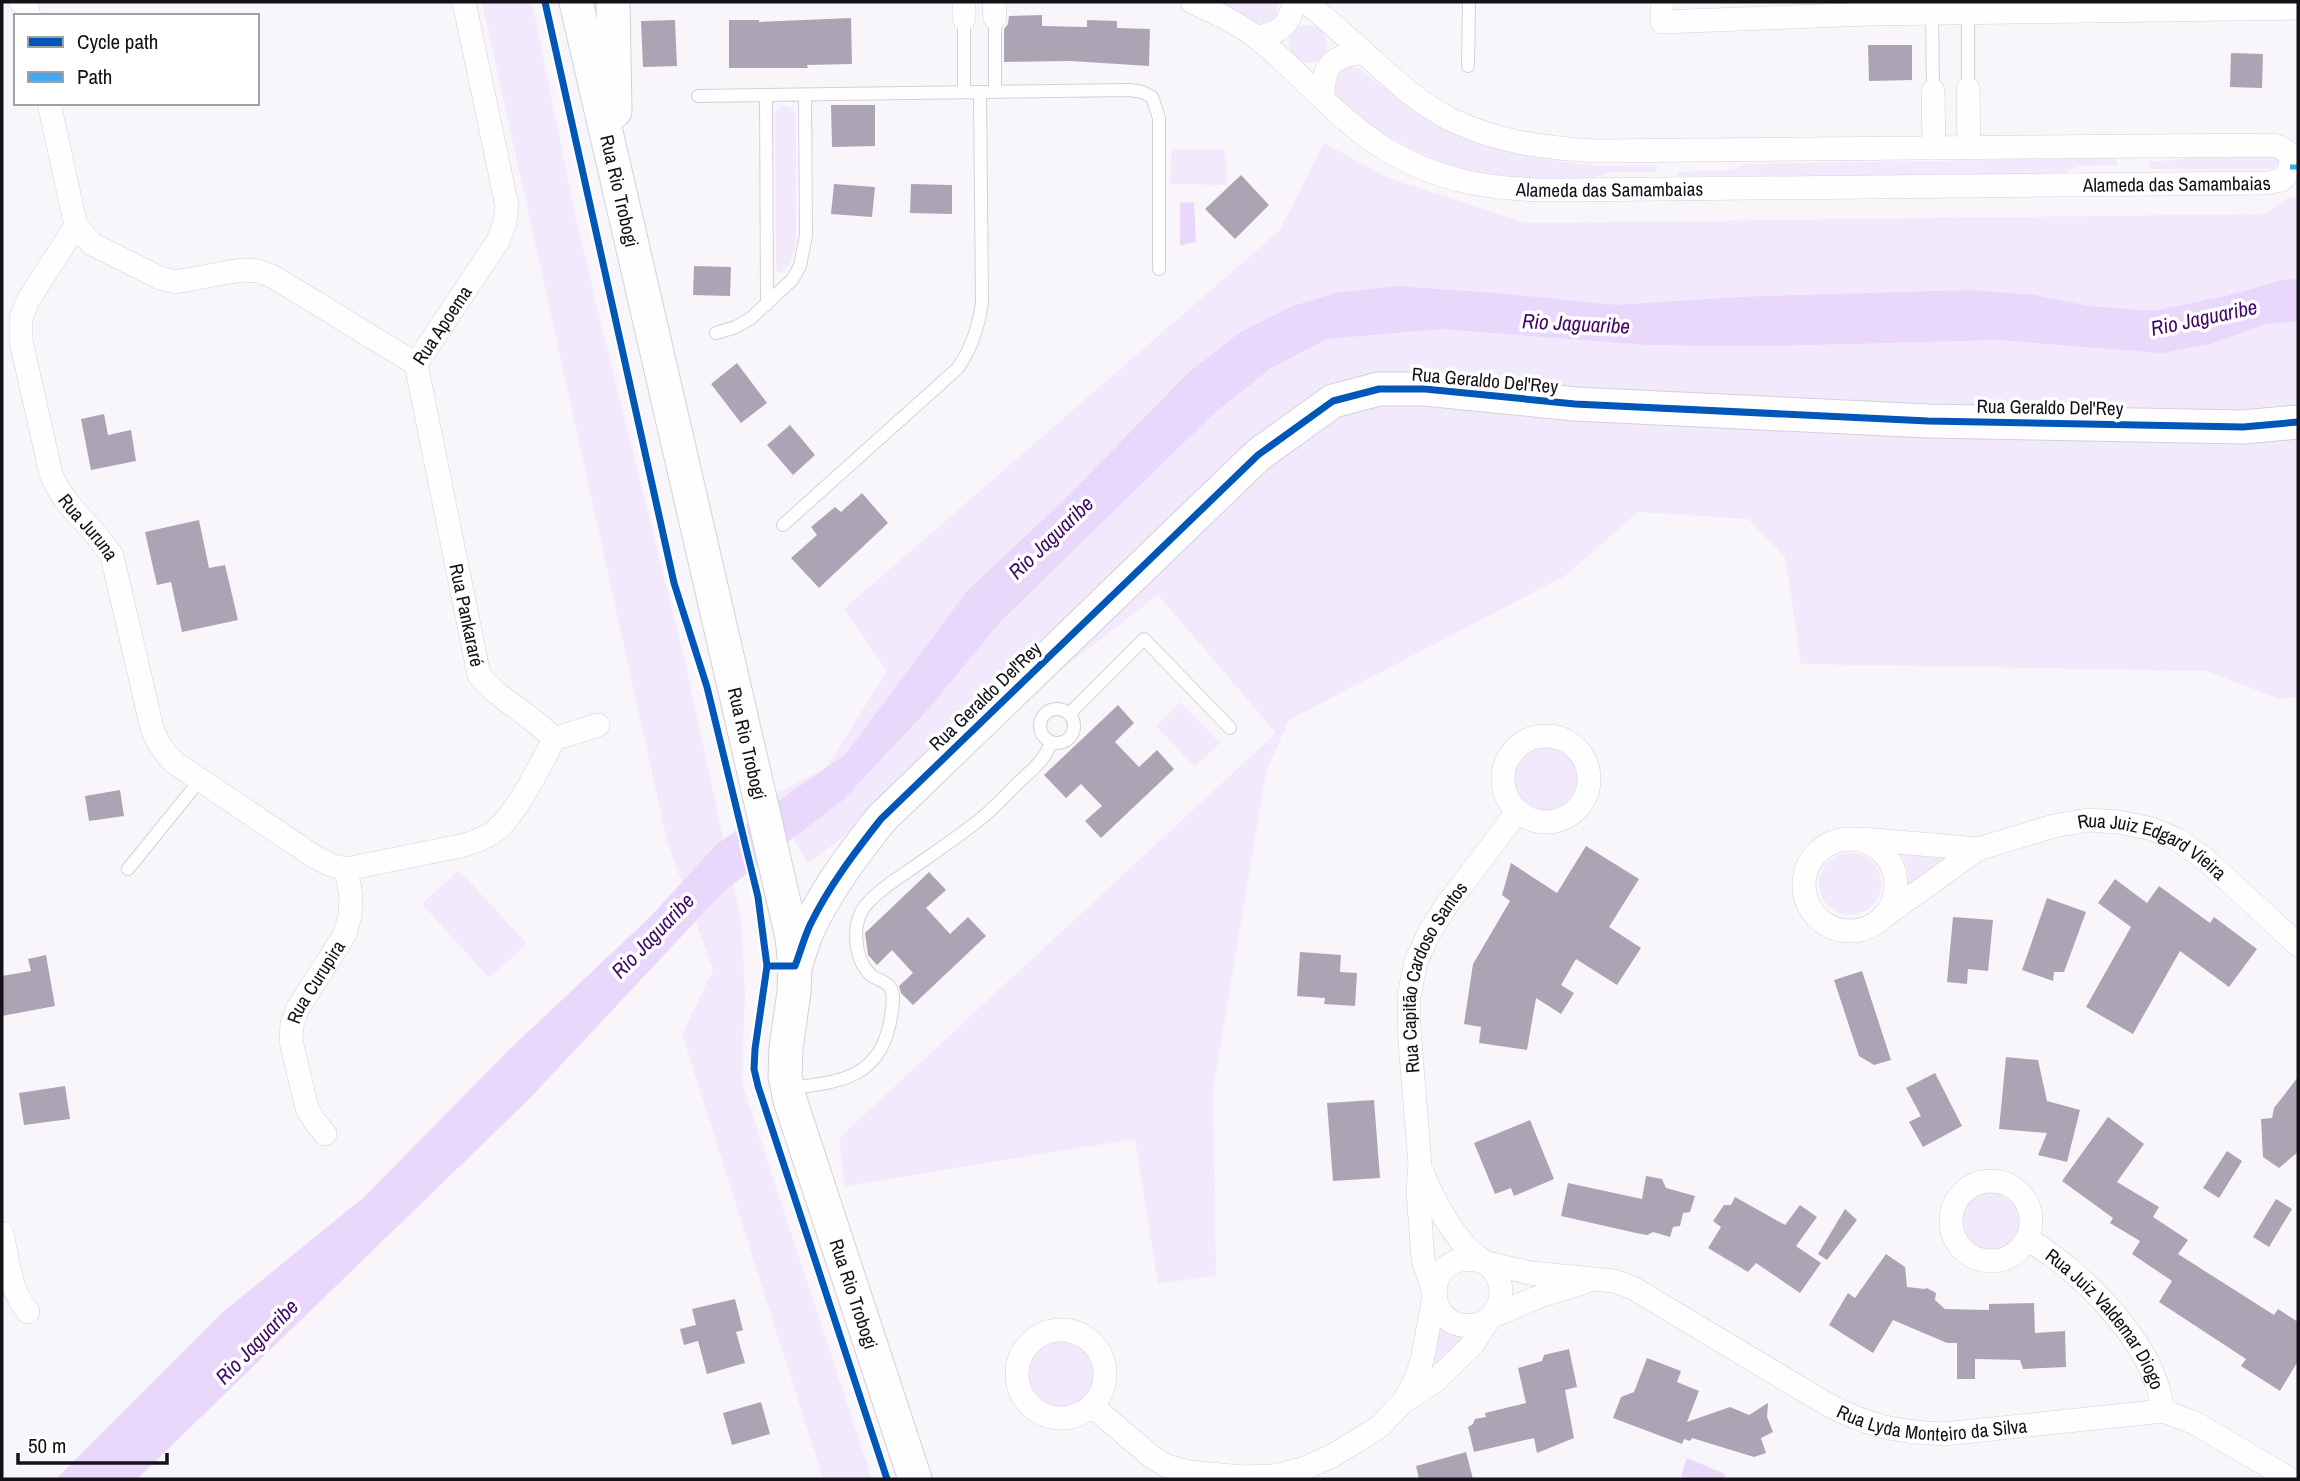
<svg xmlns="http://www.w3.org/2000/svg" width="2300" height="1481" viewBox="0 0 2300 1481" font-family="'Archivo Narrow',sans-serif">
  <rect width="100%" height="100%" fill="#f8f6fb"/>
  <path fill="#f2e9fd" d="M482,2H532L579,233L685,662L741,920L745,992L742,1083L872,1479H823L682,1034L713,970L667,841Z
    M1214,2H1278L1276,17L1267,23L1257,24Z
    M1289 44a19 19 0 1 1 38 0a19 19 0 1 1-38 0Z
    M1347,67L1359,68L1399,100L1471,141L1537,158L1597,166L1658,165L1656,172H1609L1585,181L1479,177L1446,167L1379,132L1341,102L1334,94L1333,82L1338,71Z
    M782,105C792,106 793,109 796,117V242L790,265L781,273L777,271L776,263L775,116L777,109Z
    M1324,143L1388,178L1525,223L2263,214L2292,197H2298V697L2279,699L2207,671L1801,664L1785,557L1748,519L1638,512L1565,576L1289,720L1266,772L1213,1090L1216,1275L1158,1284L1135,1139L845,1186L839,1138L1276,733L1158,595L808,864L770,796L826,768L887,671L844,609L1279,231Z
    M1172,149H1225L1227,185L1170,184Z
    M2204,151L2271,152L2280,159C2278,166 2276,169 2268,169H2150L2149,161C2170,161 2185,160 2204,151Z
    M2117,158V165L2080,166L2059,175L1676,176L1678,172L1733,170L1747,164Z
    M1180,702L1220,743L1195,767L1156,726Z
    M1513 779a34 34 0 1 1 68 0a34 34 0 1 1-68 0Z
    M1899,853L1947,857L1907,886C1909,872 1908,864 1899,853Z
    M1819 884a31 31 0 1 1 62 0a31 31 0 1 1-62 0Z
    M459,870L527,944L489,978L422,904Z
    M1960 1221a31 31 0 1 1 62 0a31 31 0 1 1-62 0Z
    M1436,1323L1443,1330L1465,1337L1427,1372Z
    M1028 1374a34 34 0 1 1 68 0a34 34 0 1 1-68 0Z"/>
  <path fill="#e9d7fc" d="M1194,202L1196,242L1180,245V203Z
    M2298,278V321L2267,324L2210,344L2162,353L1998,340L1765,346L1648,345L1441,329L1327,339L1271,368L1211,416L1000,622L931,706L844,799L723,892L530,1098L137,1479H56L223,1312L364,1197L515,1044L649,918L717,844L846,754L967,591L1064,500L1187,374L1239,333L1293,306L1335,293L1394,286L1496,293L1617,305L1738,297L1970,290L2034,295L2089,306L2153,311L2230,295L2282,280Z
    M1687,1458L1725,1474L1724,1479H1690L1681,1476Z"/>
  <path fill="#aca4b4" d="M1042,15V26L1087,27V20L1117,21V28L1150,29L1149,66L1071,61L1004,62V29L1008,24L1009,16Z
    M851,18L852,64L807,65L808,68H729V20H759V22Z
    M675,20L677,66L643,67L641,21Z
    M1868,45H1912V80L1869,81Z
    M2231,53L2263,54L2262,88L2230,87Z
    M831,105H875V146L832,147Z
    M1241,175L1269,205L1235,239L1205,209Z
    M834,184L875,187L872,217L831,214Z
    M911,184L952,185V214L910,213Z
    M694,266L731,267L730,296L693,295Z
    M737,363L767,403L741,423L711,384Z
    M104,414L108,435L131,430L136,461L91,470L81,419Z
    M790,425L815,455L793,475L767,445Z
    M862,493L888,523L819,588L791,558L817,535L811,527L835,507L841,512Z
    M199,520L209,568L225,565L238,620L182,632L171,582L157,585L145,532Z
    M1118,705L1134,723L1115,742L1139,767L1157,750L1174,769L1101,838L1085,821L1102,806L1081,784L1066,798L1044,775Z
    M120,790L124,816L89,821L85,796Z
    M1586,846L1639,879L1609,927L1641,948L1617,985L1576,959L1561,985L1574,993L1561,1014L1536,998L1527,1050L1479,1043L1481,1027L1464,1024L1473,964L1510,901L1502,895L1511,863L1557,893Z
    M929,872L946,890L926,908L950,934L968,917L986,936L913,1005L901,993L899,986L913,973L892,950L877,965L868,955L865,933Z
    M2115,879L2147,903L2159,886L2210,923L2214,917L2257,949L2229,987L2180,951L2133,1034L2086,1007L2131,927L2098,903Z
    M2047,898L2086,912L2064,972H2054L2053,981L2022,970Z
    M1953,917L1993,920L1988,971L1968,969L1967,984L1947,982Z
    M1300,952L1341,955L1340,972L1357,973L1355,1006L1324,1004L1325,998L1297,996Z
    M46,955L55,1006L2,1016V976L31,971L28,959Z
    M1862,971L1891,1060L1874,1065L1859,1056L1834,980Z
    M2006,1057L2038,1060L2047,1101L2080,1110L2067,1162L2038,1155L2047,1133L1999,1129Z
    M1935,1073L1962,1126L1923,1147L1909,1122L1921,1116L1906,1088Z
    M2298,1077V1152L2279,1168L2263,1157L2261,1119L2272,1118L2274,1108Z
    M65,1086L70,1119L24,1125L19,1093Z
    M1374,1100L1380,1178L1333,1181L1327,1103Z
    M2108,1117L2144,1144L2117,1182L2159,1207L2153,1217L2188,1240L2178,1254L2274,1315L2278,1309L2298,1322V1361L2280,1391L2241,1366L2246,1359L2159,1302L2172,1281L2132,1254L2140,1241L2110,1223L2113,1218L2062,1181Z
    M1530,1120L1554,1179L1514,1196L1511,1188L1495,1194L1474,1143Z
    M2227,1151L2242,1161L2219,1198L2203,1188Z
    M1646,1176L1662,1179L1666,1188L1695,1196L1690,1212L1683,1213L1680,1226L1673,1227L1670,1237L1653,1232L1647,1235L1636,1233L1561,1216L1568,1183L1642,1199Z
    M1735,1197L1785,1225L1800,1205L1817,1217L1796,1246L1821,1263L1800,1293L1756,1263L1748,1272L1708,1248L1721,1227L1713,1221L1724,1205H1731Z
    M2276,1199L2292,1209L2269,1247L2253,1237Z
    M1845,1209L1857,1220L1827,1260L1818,1254Z
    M1886,1254L1905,1267L1907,1287L1925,1289L1927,1288L1936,1293L1935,1300L1945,1309L1989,1310V1304L2034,1303L2035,1333L2065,1331L2066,1367L2023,1369L2020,1360L1975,1359V1379H1957V1343H1947L1893,1320L1873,1353L1829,1325L1848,1293L1855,1298Z
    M735,1299L743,1330L736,1332L745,1363L707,1374L698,1341L684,1345L680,1329L696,1325L692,1309Z
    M1569,1349L1577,1387L1565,1390L1574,1438L1537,1453L1534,1438L1474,1452L1468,1427L1473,1424L1475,1419L1486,1417L1485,1413L1526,1403L1518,1368L1542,1361L1544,1355Z
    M1647,1358L1681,1371L1677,1382L1699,1391L1687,1422L1730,1407L1749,1415L1768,1403L1767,1417L1773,1432L1761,1438L1766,1453L1754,1457L1692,1438L1690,1441L1684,1439L1682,1444L1613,1418L1621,1397L1634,1392Z
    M761,1402L770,1434L732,1445L723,1413Z
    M1466,1452L1473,1479H1419L1416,1466Z"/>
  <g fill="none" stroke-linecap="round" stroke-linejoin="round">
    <defs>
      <path id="lane" d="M1932,9L1933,91
        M1968,9V89
        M964,18V92
        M995,18V92
        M1468,66L1469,2
        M698,96L1130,90L1142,92L1152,97L1159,118V269
        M766,96L767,304
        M716,333L736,327L751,318L792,280L800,266L806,235L805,95
        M783,525L958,368C972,347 978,328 982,303L980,92
        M1040 726a17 17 0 1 1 34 0a17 17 0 1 1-34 0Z
        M1069,714L1144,639L1230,728
        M128,869L200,780
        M789,1088C842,1082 881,1078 891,1017C892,1008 896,994 889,986C885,981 876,979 871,975C854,960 851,924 865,906C880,888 905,874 924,860C944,846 965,832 984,816C996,806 1007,794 1018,783C1031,771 1046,759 1051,742"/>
      <g id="street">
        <path d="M21,2L26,5L29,16"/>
        <path d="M964,2V18"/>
        <path d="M994,2L995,18"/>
        <path id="s1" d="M1192,2C1214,12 1238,23 1257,38C1298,70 1331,112 1373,141C1433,183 1496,191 1567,190L2266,183L2282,180C2297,164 2292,147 2270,145L1595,151C1545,148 1496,142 1450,119C1416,102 1390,76 1362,51C1344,34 1325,18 1306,2"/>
        <path d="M1662,2V22L1869,14L2298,8"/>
        <path d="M1256,37C1279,34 1290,25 1294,2"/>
        <path d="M1968,89L1969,148"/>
        <path d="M1933,91L1934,148"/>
        <path d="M1323,98C1323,65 1331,56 1364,52"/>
        <path id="s2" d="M49,103L76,226L28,300L21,318V341L51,474C65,509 93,525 112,556L152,728C157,742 164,753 175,763L315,857L331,865L346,869L465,845C476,841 486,838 495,831C516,815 541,764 554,739C531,714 500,701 479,675L416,364"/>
        <path id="s3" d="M76,226L92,244L160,278L175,282L241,270L258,271L272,276L416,364L498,241L505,223L507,206L464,2"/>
        <circle cx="1546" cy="779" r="43"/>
        <path d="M554,739L598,725"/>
        <path d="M1863,839L1978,849"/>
        <circle cx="1850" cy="885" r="46"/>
        <path id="s4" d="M1883,917L1978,849L2054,826L2088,820L2119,822L2152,829L2178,840L2205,859L2298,945"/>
        <path id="s5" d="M325,1134L314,1120L307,1108L291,1041L292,1024L298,1008L345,934L350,915L351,896L346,869"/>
        <path d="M1423,1174C1434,1201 1447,1225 1466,1247C1476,1257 1491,1264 1497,1276C1503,1287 1502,1301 1495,1311C1490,1319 1482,1324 1473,1325C1422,1332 1421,1248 1480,1261"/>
        <circle cx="1991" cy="1221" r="40"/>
        <path d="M2,1233C8,1260 10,1291 28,1312"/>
        <path id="s6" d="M2027,1239C2077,1268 2139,1330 2157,1385C2160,1393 2161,1403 2163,1411"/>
        <path id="s7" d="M1483,1262L1530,1273L1614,1281L1633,1288L1825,1403C1867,1426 1896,1432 1944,1434L2163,1411L2195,1423L2290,1479"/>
        <path id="s8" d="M1434,1293L1423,1259L1418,1191L1420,1165L1409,1028V996L1416,961L1429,933L1446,906L1517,812"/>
        <path d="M1491,1317L1543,1295L1583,1283"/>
        <circle cx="1061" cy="1374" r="44"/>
        <path d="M1405,1399L1417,1377L1423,1356L1434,1296"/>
        <path d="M1092,1406L1152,1457L1167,1466L1189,1472L1242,1477L1274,1476L1303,1469L1332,1456L1379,1427L1403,1402L1434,1382L1473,1344L1489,1319"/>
      </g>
      <g id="secondary">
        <path id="s9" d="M576,2L792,937L795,966L794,992L786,1048L785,1076L790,1100L915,1479"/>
        <path d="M613,2L615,111"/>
        <path d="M795,966C800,953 804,938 810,925C829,886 855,852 881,819L1258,455L1333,401L1379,389H1425L1575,404L1928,421L2243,427L2298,422"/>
      </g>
    </defs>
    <use href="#lane" stroke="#d3d1d6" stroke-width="14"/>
    <use href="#street" stroke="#d3d1d6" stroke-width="24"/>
    <use href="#secondary" stroke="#d3d1d6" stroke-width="35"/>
    <use href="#lane" stroke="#fefefe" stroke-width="12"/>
    <use href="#street" stroke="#fefefe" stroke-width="23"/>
    <use href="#secondary" stroke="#fefefe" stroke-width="33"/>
    <path stroke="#3fa9f5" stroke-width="5" stroke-dasharray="10 5" stroke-linecap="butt" d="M2290,167H2298"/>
    <defs>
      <path id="cycleway" d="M545,2L674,583L707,687L758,897L767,966L755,1049L754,1069L758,1086L887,1479
        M767,966H795C800,953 804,938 810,925C829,886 855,852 881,819L1258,455L1333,401L1379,389H1425L1575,404L1928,421L2243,427L2298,422"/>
    </defs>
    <use href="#cycleway" stroke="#fff" stroke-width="11"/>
    <use href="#cycleway" stroke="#0057b8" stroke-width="7"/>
  </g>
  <g text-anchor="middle" stroke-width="7" stroke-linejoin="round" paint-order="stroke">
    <g font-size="19" fill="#141118" stroke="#fff">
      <text dy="7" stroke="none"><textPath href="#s1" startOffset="1043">Alameda das Samambaias</textPath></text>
      <text dy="7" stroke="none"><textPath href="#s1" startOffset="476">Alameda das Samambaias</textPath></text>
      <text dy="7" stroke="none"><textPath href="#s9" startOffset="194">Rua Rio Trobogi</textPath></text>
      <text dy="7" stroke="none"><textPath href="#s3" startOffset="430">Rua Apoema</textPath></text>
      <text transform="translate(1485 380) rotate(5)" y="7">Rua Geraldo Del'Rey</text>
      <text transform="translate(2050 407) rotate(1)" y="7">Rua Geraldo Del'Rey</text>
      <text dy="7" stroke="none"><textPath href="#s2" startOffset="458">Rua Juruna</textPath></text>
      <text transform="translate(467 615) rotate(78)" y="7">Rua Pankararé</text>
      <text transform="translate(985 696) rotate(-44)" y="7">Rua Geraldo Del'Rey</text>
      <text dy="7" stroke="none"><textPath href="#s9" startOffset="761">Rua Rio Trobogi</textPath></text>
      <text dy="7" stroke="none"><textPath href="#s4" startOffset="301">Rua Juiz Edgard Vieira</textPath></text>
      <text dy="7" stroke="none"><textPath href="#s8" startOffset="324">Rua Capitão Cardoso Santos</textPath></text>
      <text dy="7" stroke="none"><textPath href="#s5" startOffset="166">Rua Curupira</textPath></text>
      <text dy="7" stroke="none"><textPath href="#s9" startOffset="1328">Rua Rio Trobogi</textPath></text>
      <text dy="7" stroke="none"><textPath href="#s6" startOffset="114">Rua Juiz Valdemar Diogo</textPath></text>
      <text dy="7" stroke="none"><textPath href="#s7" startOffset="488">Rua Lyda Monteiro da Silva</textPath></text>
    </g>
    <g font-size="21" font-style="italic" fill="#45066a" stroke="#fff">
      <text transform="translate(2204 318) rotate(-12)" y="7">Rio Jaguaribe</text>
      <text transform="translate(1576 324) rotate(3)" y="7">Rio Jaguaribe</text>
      <text transform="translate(1051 538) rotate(-44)" y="7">Rio Jaguaribe</text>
      <text transform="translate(653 936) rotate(-46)" y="7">Rio Jaguaribe</text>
      <text transform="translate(257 1342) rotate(-46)" y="7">Rio Jaguaribe</text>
    </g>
  </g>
  <rect width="2300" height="1481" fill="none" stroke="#141118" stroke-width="7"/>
  <rect x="14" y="14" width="245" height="91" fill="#ffffff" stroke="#a1a0a3" stroke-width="2"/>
  <rect x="28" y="37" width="35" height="10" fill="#0057b8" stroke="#a1a0a3" stroke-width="2"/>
  <text x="77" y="49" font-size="21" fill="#141118">Cycle path</text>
  <rect x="28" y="72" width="35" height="10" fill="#3fa9f5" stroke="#a1a0a3" stroke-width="2"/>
  <text x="77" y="84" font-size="21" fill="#141118">Path</text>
  <path d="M18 1453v10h149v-10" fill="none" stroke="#141118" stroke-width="3.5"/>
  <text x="28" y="1453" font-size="21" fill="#141118" stroke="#ffffff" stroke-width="5" paint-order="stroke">50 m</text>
</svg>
